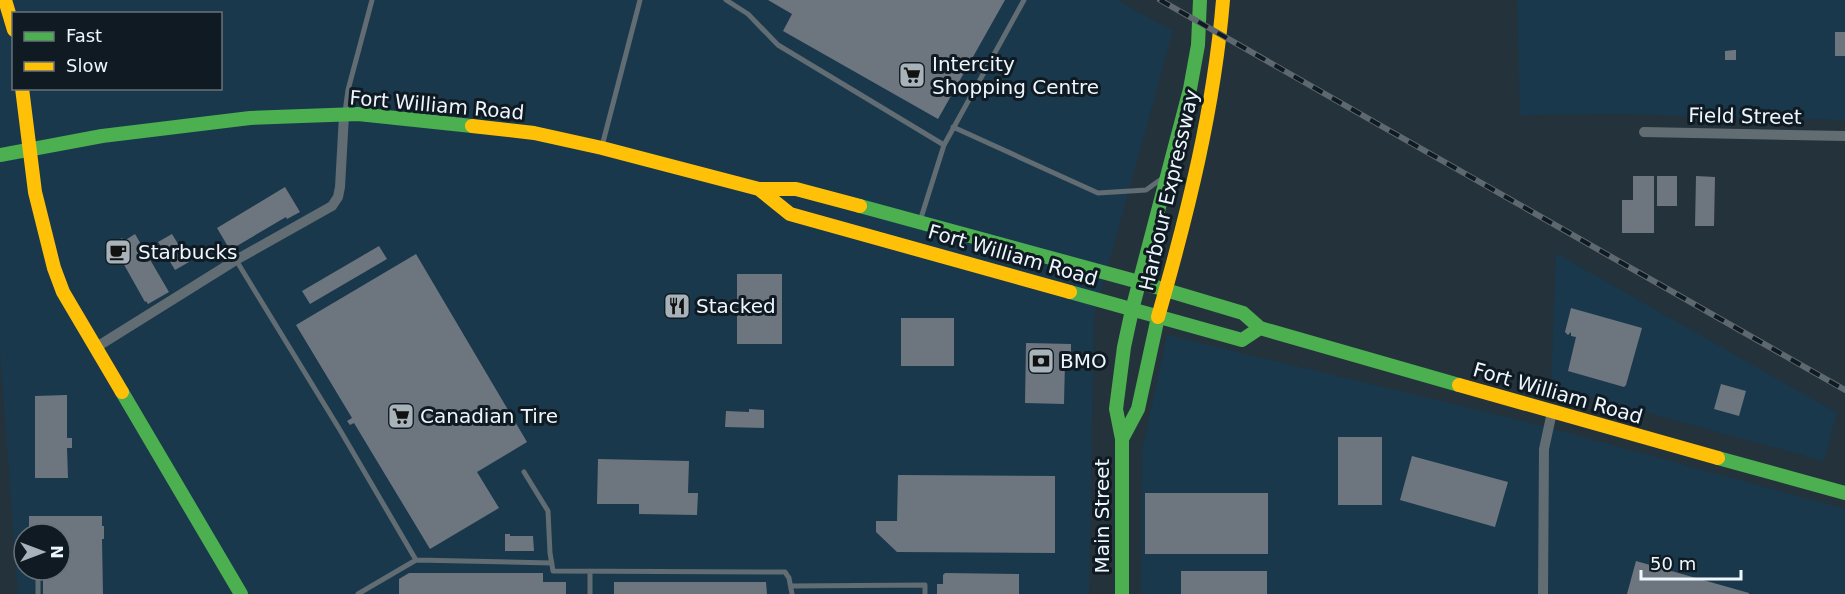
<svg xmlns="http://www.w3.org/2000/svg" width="1845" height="594" viewBox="0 0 1845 594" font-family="'DejaVu Sans',sans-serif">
  <rect width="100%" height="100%" fill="#24323b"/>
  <path fill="#1a384c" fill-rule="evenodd" d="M0,0H1117L1173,31L1094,317L1089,594H18L0,352ZM14,14H220V88H14ZM24,534H60V570H24Z
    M1517,0H1845V120L1621,114L1520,115Z
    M1556,253L1837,413L1824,461L1551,386Z
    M1167,335L1532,423L1845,509V594H1141L1142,452Z"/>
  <path fill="#6d767f" d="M768,0H1005L938,119L783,31L792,14Z
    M1835,32H1845V56H1835Z
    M1734,50H1736V60H1725V51Z
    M1633,176H1654V233H1622V200H1633Z
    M1657,176H1677V206H1657Z
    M1696,176L1715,177L1714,226H1695Z
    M285,187L300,212L287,219L286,217L230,250L217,228Z
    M135,234L169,292L148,304L146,301L145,302L113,245L122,238L124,241Z
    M172,234L189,262L175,270L158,242Z
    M379,246L387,259L310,304L302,291Z
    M416,254L527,442L477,472L499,508L430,549L354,423L350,425L347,421L352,418L296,325Z
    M737,274H782V344H737Z
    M1571,308L1642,328L1626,385L1624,387L1568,371L1576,337L1571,336V332L1568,335L1565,332Z
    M901,318H954V366H901Z
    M1026,343L1071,344V360H1065L1064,404L1025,403Z
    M1721,384L1746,391L1739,416L1714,409Z
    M67,395V438H72V448H67L68,478H35V396Z
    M749,409L764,410V428L725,427L726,411L749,412Z
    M1338,437H1382V505H1338Z
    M1412,456L1508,482L1495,527L1400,500Z
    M598,459L689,461L688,493H698L697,515L639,514V504H597Z
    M898,475L1055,476V553L897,552L876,532V521H897Z
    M1145,493H1268V554H1145Z
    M29,516H102V526H104V539H102L103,594H43V570H60V534H43V528H29Z
    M505,534H510V536H533L534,551H505Z
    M1636,561L1749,593V594H1627Z
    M1181,571H1267V594H1181Z
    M409,573H543V582H566V594H399V579Z
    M945,573L1019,574V594H937V584H943V575Z
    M614,582H766L767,594H614Z"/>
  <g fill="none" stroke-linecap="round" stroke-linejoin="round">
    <path stroke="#616c73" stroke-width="5" d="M726,0L748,14L778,45L944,145
      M345,112L348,90L372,0
      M953,127L1098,193L1146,190L1160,180
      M602,146L640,0
      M920,221L944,145L1024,0
      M236,260L340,430L416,560L358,594
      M524,472L548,511L550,553L553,571L778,572H785L789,578L792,594
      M37,531L38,534
      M416,560L552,563
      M38,570V594
      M792,586L925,585V594
      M590,594V571"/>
    <path stroke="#616c73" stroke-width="10" d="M1644,132L1845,136
      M95,348L236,260L332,206L338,197L340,187L344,115
      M1543,594L1544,449L1552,412"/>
    <path stroke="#4caf50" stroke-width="14" d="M0,155L102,136L250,118L358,114L472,126
      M860,206L1139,282L1243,313L1260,328L1459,385
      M1070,292L1242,340L1260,328
      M1132,310L1190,89L1198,45L1200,0
      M122,392L241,594
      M1122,439L1138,409L1158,317
      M1718,458L1845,493
      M1122,594V439L1116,409L1124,347L1132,310"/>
    <path stroke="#ffc107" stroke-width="14" d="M5,0L14,30
      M22,88L35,192L54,268L63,292L122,392
      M472,126L534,133L602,148L759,189H796L860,206
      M759,189L790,214L1070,292
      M1158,317C1188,212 1214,109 1223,0
      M1459,385L1718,458"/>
    <defs>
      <path id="rail" d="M1160,0L1845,390"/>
    </defs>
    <use href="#rail" stroke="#5e686f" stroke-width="6"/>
    <use href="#rail" stroke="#0f1a22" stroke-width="4" stroke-dasharray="11" stroke-linecap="butt"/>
  </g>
  <defs>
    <symbol id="supermarket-square" viewBox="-11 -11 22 22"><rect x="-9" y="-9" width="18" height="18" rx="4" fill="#a7b2b9" stroke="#0f1a22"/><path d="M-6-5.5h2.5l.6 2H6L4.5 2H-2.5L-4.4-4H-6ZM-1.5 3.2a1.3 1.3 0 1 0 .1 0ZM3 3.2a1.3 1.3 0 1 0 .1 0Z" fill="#111"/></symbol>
    <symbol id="cafe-square" viewBox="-11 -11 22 22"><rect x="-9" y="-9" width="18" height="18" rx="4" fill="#a7b2b9" stroke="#0f1a22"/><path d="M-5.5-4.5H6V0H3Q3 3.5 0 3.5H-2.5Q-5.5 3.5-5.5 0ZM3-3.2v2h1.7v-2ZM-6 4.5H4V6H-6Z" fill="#111"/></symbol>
    <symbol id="restaurant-square" viewBox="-11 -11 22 22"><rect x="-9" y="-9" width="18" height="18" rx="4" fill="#a7b2b9" stroke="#0f1a22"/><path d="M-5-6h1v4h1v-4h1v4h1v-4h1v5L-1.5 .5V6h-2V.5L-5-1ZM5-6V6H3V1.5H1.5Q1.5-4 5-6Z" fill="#111"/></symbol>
    <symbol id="bank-square" viewBox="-11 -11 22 22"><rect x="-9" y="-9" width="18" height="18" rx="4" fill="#a7b2b9" stroke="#0f1a22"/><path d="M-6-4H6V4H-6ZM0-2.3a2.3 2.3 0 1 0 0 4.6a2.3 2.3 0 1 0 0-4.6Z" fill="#111"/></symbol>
  </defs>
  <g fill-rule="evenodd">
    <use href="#supermarket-square" x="897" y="60" width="30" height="30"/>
    <use href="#cafe-square" x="103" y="237" width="30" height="30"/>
    <use href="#restaurant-square" x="662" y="291" width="30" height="30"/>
    <use href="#bank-square" x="1026" y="346" width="30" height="30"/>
    <use href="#supermarket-square" x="386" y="401" width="30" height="30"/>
  </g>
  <g text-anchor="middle" stroke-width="6" stroke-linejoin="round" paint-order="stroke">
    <g font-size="20" fill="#eef7fd" stroke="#0f1a22" text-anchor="start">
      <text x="932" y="71">Intercity<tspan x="932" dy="23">Shopping Centre</tspan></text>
      <text x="138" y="259">Starbucks</text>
      <text x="696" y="313">Stacked</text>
      <text x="1060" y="368">BMO</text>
      <text x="420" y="423">Canadian Tire</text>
    </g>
    <g font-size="20" fill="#eef7fd" stroke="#0f1a22">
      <text transform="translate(437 105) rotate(5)" y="7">Fort William Road</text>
      <text transform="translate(1745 116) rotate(1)" y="7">Field Street</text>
      <text transform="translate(1169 190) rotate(-77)" y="7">Harbour Expressway</text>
      <text transform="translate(1013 255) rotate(16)" y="7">Fort William Road</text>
      <text transform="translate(1558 393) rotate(16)" y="7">Fort William Road</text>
      <text transform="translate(1102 516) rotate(-90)" y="7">Main Street</text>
    </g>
  </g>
  <rect x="12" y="12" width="210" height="78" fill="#0f1a22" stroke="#68727a" stroke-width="1.5"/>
  <rect x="24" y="32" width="30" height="9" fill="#4caf50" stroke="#68727a" stroke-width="1.5"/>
  <text x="66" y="42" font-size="18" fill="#eef7fd">Fast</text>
  <rect x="24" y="62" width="30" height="9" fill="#ffc107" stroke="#68727a" stroke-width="1.5"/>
  <text x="66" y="72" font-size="18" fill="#eef7fd">Slow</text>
  <g transform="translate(42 552) rotate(90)"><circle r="28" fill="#0f1a22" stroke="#68727a" stroke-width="1.5"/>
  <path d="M0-4.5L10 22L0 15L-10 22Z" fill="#a7b2b9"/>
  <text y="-9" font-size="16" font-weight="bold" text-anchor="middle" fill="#eef7fd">N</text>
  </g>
  <path d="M1641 570v9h100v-9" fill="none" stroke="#eef7fd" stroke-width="3"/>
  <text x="1650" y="570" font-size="18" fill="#eef7fd" stroke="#0f1a22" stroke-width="4.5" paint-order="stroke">50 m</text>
</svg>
